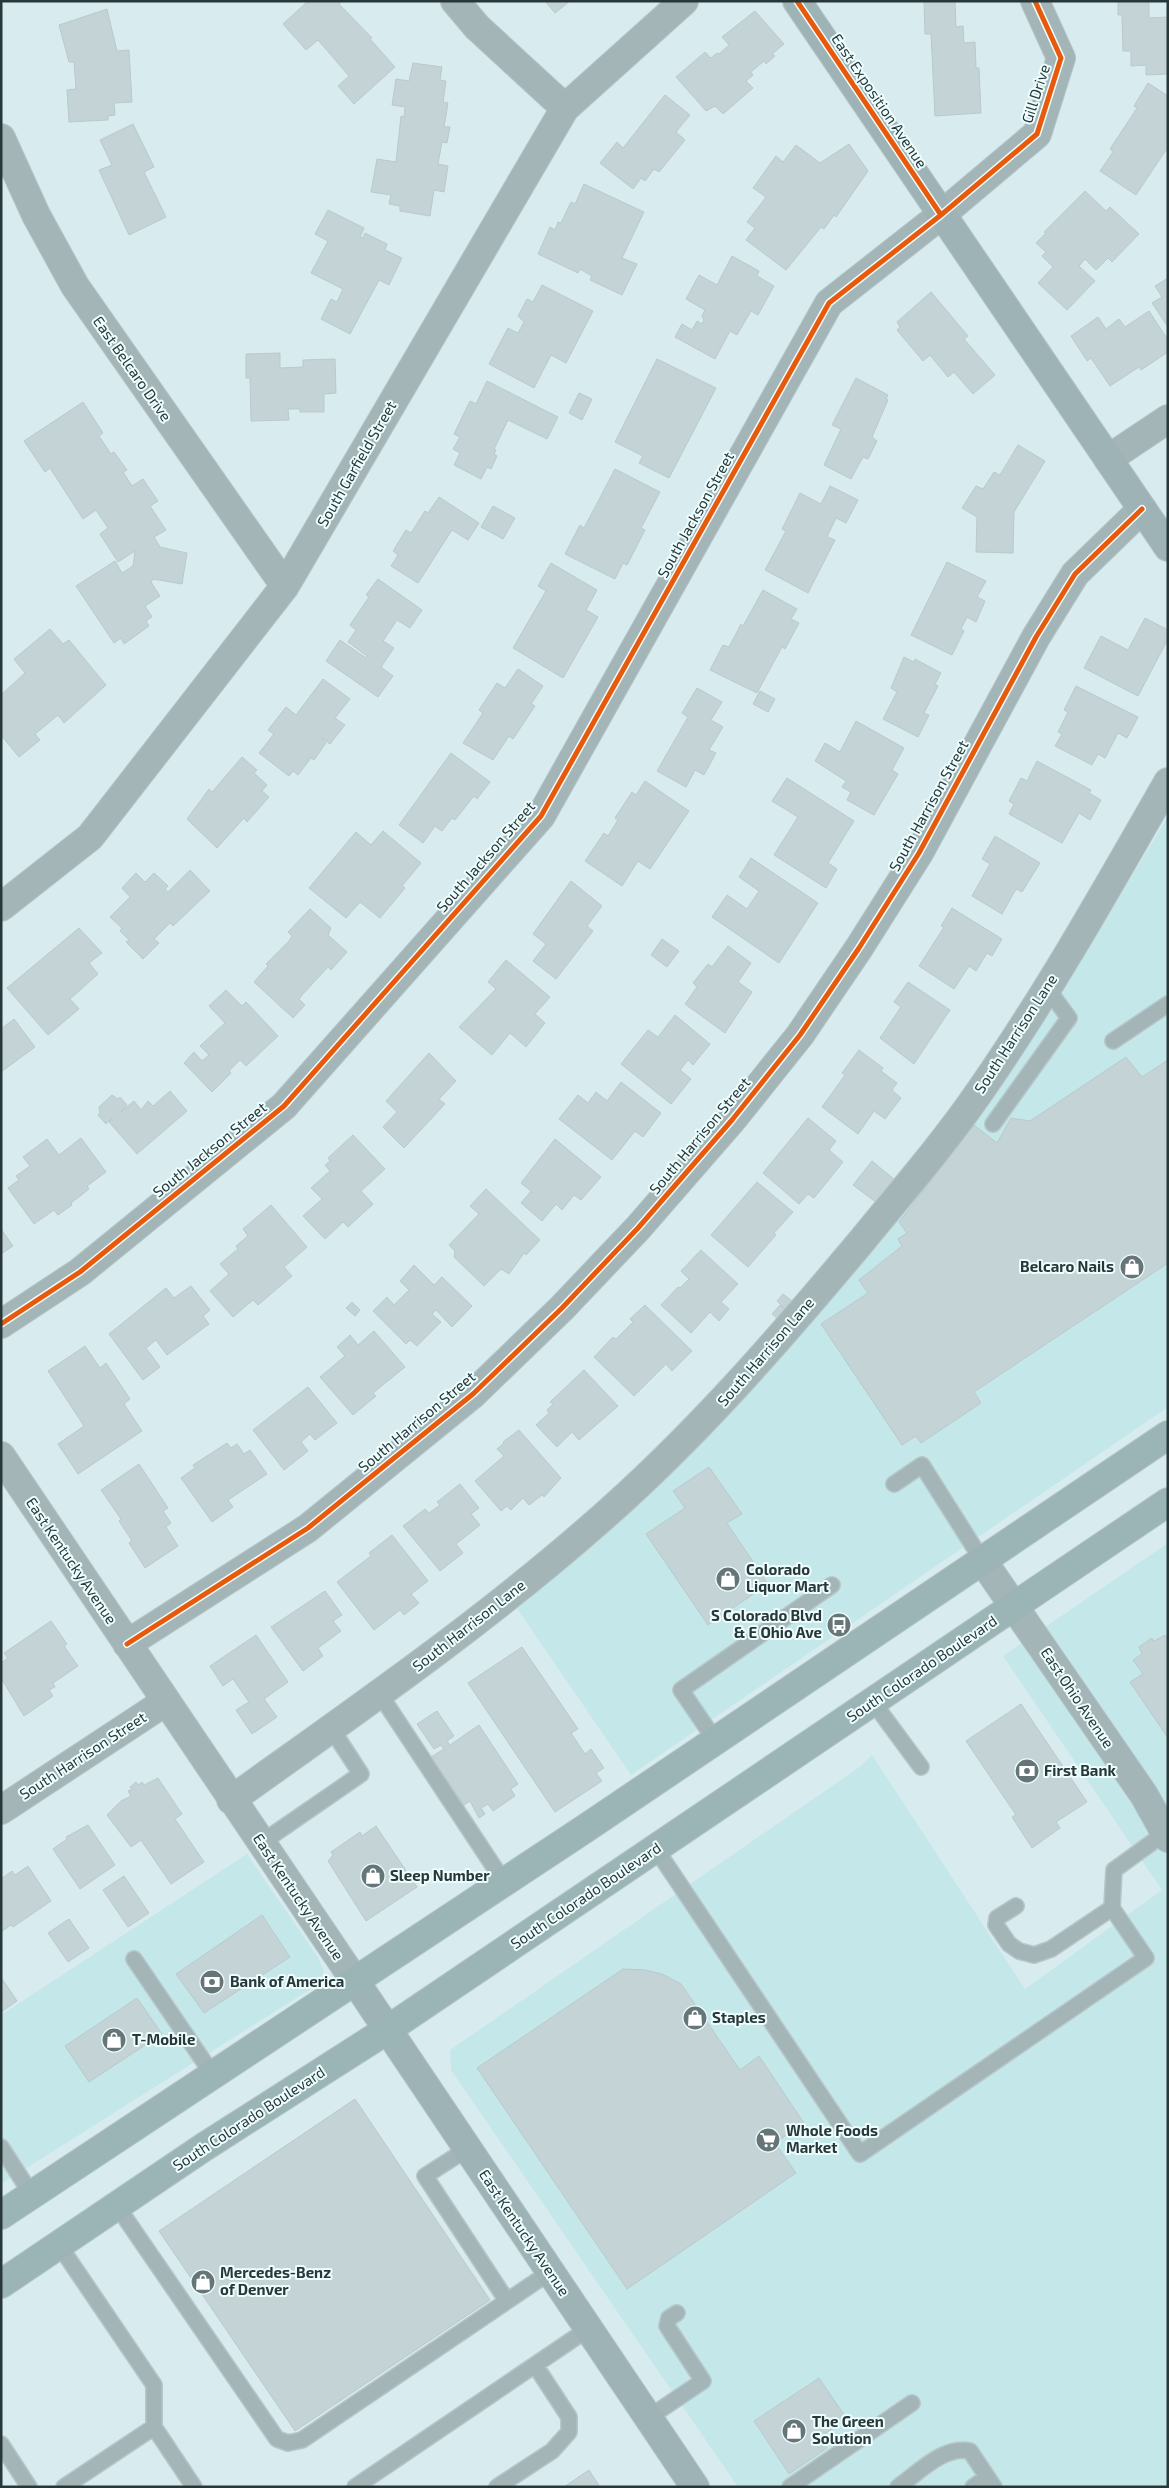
<svg xmlns="http://www.w3.org/2000/svg" width="1169" height="2488" viewBox="0 0 1169 2488" font-family="'Exo 2',sans-serif">
  <rect width="100%" height="100%" fill="#d8ecef"/>
  <path fill="#c4e7ea" d="M1168,816V1407L631,1775L516,1607L987,1098L1104,923Z
    M1168,1543V2487H738L451,2070L450,2050L861,1766L872,1755L1025,1989L1162,1890L1003,1656Z
    M247,1854L319,1959L324,1972L317,1985L1,2184V2015Z"/>
  <path fill="#c4d4d6" stroke="#bac9cb" d="M308,1H342L339,4L372,38L370,39L395,67L354,104L338,86L349,76L318,40L306,50L283,24Z
    M545,1H570L555,13Z
    M924,1H955L956,27L963,26L964,43L975,42L976,68H979L981,113L935,116L931,34H925Z
    M1118,1H1149V18L1168,17V74L1146,75V65L1131,66V51H1123L1122,15H1118Z
    M107,9L117,51L129,50L132,102L114,103L115,115L108,116V120L69,122L67,90L76,89L74,62H69L59,25Z
    M755,11L784,44L772,54L775,56L766,64L764,61L751,72L753,75L746,81L753,88L723,114L715,106L706,111L676,77L705,52L711,58L717,53L719,54L729,45L722,37Z
    M413,63L442,67L440,80L446,81L443,102L448,103L444,127H450L447,143L442,142L438,164L448,166L444,192L434,190L430,216L400,211V206L389,204L391,195L371,192L377,159L396,162L401,116L404,117L405,107L392,105L396,79L409,81Z
    M1148,83L1168,96V147L1136,195L1100,171L1113,152L1110,149L1137,108L1134,106Z
    M665,95L690,115L676,132L685,140L659,172L654,169L645,181L641,178L633,189L600,163L617,142L623,148Z
    M133,124L154,167L144,172L166,217L129,235L99,170L112,165L100,140Z
    M849,144L868,171L836,217L834,215L824,229L821,227L786,270L746,240L755,228L747,222L766,197L753,188L776,156L783,162L796,145L820,163Z
    M584,184L644,212L622,258L637,264L622,295L590,280L592,276L580,269L578,273L538,254L550,227L555,230L558,222L561,223L571,202L575,204Z
    M1085,191L1106,211L1110,207L1139,234L1112,262L1108,258L1096,270L1085,259L1079,266L1095,281L1067,310L1038,283L1053,267L1042,256L1046,252L1036,243L1046,233L1044,232Z
    M328,210L364,228L360,237L363,238L365,233L387,244L385,250L402,258L389,285L379,280L350,334L321,319L331,299L337,302L343,289L311,273L328,241L315,234Z
    M732,256L759,271L757,276L774,286L758,315L751,311L737,335L730,331L715,359L675,337L682,324L692,330L697,321L702,324L704,320L702,316L705,310L686,299L699,275L717,285Z
    M1168,278V327L1152,303L1162,297L1155,286Z
    M542,285L593,311L566,363L551,355L534,388L489,364L508,328L518,333L524,322L518,316L527,299L533,302Z
    M931,292L968,336L964,339L995,375L973,394L954,372L948,377L930,355L923,361L897,330L900,327L897,322Z
    M1149,311L1168,340V352L1141,370L1139,367L1110,386L1091,358L1087,361L1071,336L1098,317L1106,329L1119,319L1125,327Z
    M280,353V368L303,367V360L335,359L336,393L324,394V412H300V409H288L289,420L251,421L250,378H246V354Z
    M657,359L716,388L669,478L639,463L643,456L615,442Z
    M856,378L888,395L886,399L888,400L872,437L877,441L868,459L863,457L851,479L824,465L841,429L832,425Z
    M487,381L558,417L547,439L508,420L494,449L496,450L494,454L497,456L491,469L487,467L481,479L454,465L460,453L453,449L460,437L454,434L470,401L476,404Z
    M579,393L592,399L582,420L569,413Z
    M83,402L103,433L99,436L111,454L114,452L127,470L123,472L132,486L143,479L158,501L150,506L166,530L154,537L160,547L187,553L182,584L153,579L151,582L160,596L145,606L152,617L146,621L149,626L124,644L121,638L114,643L76,586L115,561L122,573L133,566L135,551L118,562L100,534L108,528L96,510L83,519L50,468L45,472L24,441Z
    M1018,445L1045,461L1014,512L1013,553L976,552L977,517L962,508L976,486L983,489L994,472L1000,475Z
    M615,469L660,492L641,528L645,530L627,565L623,563L615,579L565,554L580,525L584,528Z
    M830,486L858,500L846,523L836,518L827,537L835,540L808,593L765,570L786,531L782,529L800,493L821,504Z
    M439,497L479,523L468,540L452,530L418,583L391,566L398,555L393,551L406,530L411,533L425,511L428,513Z
    M493,506L515,518L503,539L481,527Z
    M947,562L986,581L977,597L985,601L976,622L967,617L961,629L964,631L952,655L911,635Z
    M551,563L597,590L586,610L598,617L563,678L513,648L546,591L538,586Z
    M378,579L422,610L410,628L397,620L383,641L394,648L381,667L393,676L378,697L326,661L340,640L366,658L367,656L348,642L356,630L350,625L369,597L366,595Z
    M763,590L797,609L791,619L799,623L785,649L782,647L757,693L710,670L723,645L729,647L741,624L743,626Z
    M1145,618L1168,630V639L1138,696L1084,668L1101,636L1128,650Z
    M50,629L63,644L69,640L106,685L64,723L58,715L35,734L40,740L19,757L1,735V695L25,673L14,659Z
    M904,657L914,662L915,659L941,673L935,684L938,686L924,713L929,715L918,737L883,719L897,692L891,688Z
    M518,669L543,686L531,704L535,706L513,739L509,736L493,760L463,743L483,713L479,710L497,683L505,688Z
    M323,679L350,699L335,718L345,725L330,744L321,737L326,743L314,760L311,758L298,775L293,771L289,776L259,753L274,734L268,730L286,707L296,715Z
    M1076,686L1138,717L1127,738L1118,733L1105,758L1098,754L1092,765L1055,746L1062,734L1058,732L1068,712L1064,710Z
    M697,688L722,702L711,720L723,727L709,750L716,753L704,775L695,770L686,787L657,771L688,717L682,713Z
    M760,691L775,699L768,712L753,704Z
    M856,721L904,748L892,770L898,774L874,815L847,800L851,792L842,787L846,781L815,761L825,743L840,752Z
    M451,753L490,782L477,799L474,796L455,820L452,818L442,831L435,826L423,843L399,825Z
    M242,757L257,770L254,773L267,785L262,791L269,797L247,822L244,818L217,848L187,819L209,789L212,792Z
    M1037,761L1091,790L1089,793L1101,800L1090,820L1079,813L1062,843L1009,814L1014,804L1009,801L1021,778L1027,781Z
    M787,778L854,821L828,863L837,869L826,888L774,855L798,817L772,801Z
    M645,781L689,811L650,869L638,861L622,886L585,861L604,833L608,836L618,820L615,818L632,792L636,795Z
    M383,831L421,863L402,886L405,888L380,918L360,902L346,918L309,888L356,832L371,845Z
    M995,836L1040,863L1022,892L1016,889L1002,914L972,896L990,864L982,859Z
    M751,858L818,903L779,963L712,917L727,895L747,909L759,891L739,877Z
    M190,870L210,891L173,926L170,923L154,939L159,943L143,959L126,942L129,940L120,931L122,928L110,917L130,897L122,888L136,873L145,882L154,873L168,886L165,889L168,892Z
    M571,881L602,906L587,926L593,931L556,979L533,961L546,944L533,934Z
    M952,908L1002,939L992,956L987,953L976,971L969,966L954,989L919,966L944,927L941,926Z
    M310,909L331,928L328,935L347,952L331,970L328,967L302,995L299,999L305,1005L293,1018L254,982L268,966L266,964L289,941L292,936L288,932Z
    M79,928L102,953L89,963L98,974L70,999L79,1009L48,1035L7,988Z
    M662,939L679,951L667,967L651,955Z
    M728,946L751,963L738,982L752,992L725,1033L685,1004L697,987L693,983L708,964L712,967Z
    M506,960L550,997L535,1014L545,1023L526,1047L510,1033L492,1055L459,1027L496,989L488,982Z
    M908,982L950,1010L914,1064L880,1038L901,1007L894,1002Z
    M226,990L242,1006L246,1002L278,1036L246,1066L240,1060L229,1071L231,1073L212,1092L184,1063L194,1052L202,1061L209,1055L200,1046L225,1023L209,1006Z
    M675,1015L710,1044L693,1065L688,1060L680,1070L691,1079L671,1104L621,1064L648,1030L658,1037Z
    M14,1019L35,1047L1,1072V1029Z
    M859,1050L883,1068L881,1071L897,1083L892,1090L901,1098L885,1119L874,1111L858,1134L822,1107L845,1075L842,1073Z
    M429,1053L456,1081L439,1099L445,1104L404,1148L383,1127L397,1112L386,1101Z
    M1126,1057L1142,1077L1168,1060V1263L974,1392L981,1403L921,1443L916,1436L902,1445L821,1324L868,1293L859,1280L902,1246L898,1239L907,1233L899,1222L974,1125L997,1143L1011,1118L1030,1121Z
    M621,1082L661,1113L643,1137L635,1131L612,1160L559,1119L578,1095L588,1103L596,1092L607,1101Z
    M170,1091L187,1111L137,1154L109,1122L112,1118L106,1124L98,1115L100,1113L99,1107L112,1095L118,1099L120,1097L127,1105L121,1112L134,1101L141,1110L148,1101L153,1106Z
    M808,1118L836,1141L829,1150L843,1162L814,1198L808,1194L799,1204L763,1173Z
    M353,1135L385,1169L361,1191L373,1204L348,1227L343,1222L325,1239L303,1216L322,1199L311,1188L330,1171L325,1165L330,1161L328,1158Z
    M81,1138L106,1172L87,1186L89,1189L71,1203L72,1205L58,1215L54,1210L34,1224L8,1188L19,1180L16,1176L30,1166L23,1157L47,1139L59,1155Z
    M555,1139L601,1177L581,1200L574,1195L562,1210L556,1204L542,1221L521,1203L531,1191L521,1183Z
    M872,1161L895,1180L877,1203L853,1185Z
    M757,1182L793,1212L774,1233L776,1235L748,1267L711,1235Z
    M486,1189L540,1240L526,1255L524,1253L509,1274L501,1269L484,1286L454,1257L455,1251L449,1245L479,1214L470,1206Z
    M271,1205L307,1247L284,1267L292,1276L258,1305L253,1300L233,1317L210,1291L229,1274L220,1264L238,1249L236,1246L248,1236L243,1229Z
    M1,1229L13,1246L1,1254Z
    M701,1250L738,1284L721,1302L729,1309L719,1321L710,1312L691,1333L661,1305L678,1287L680,1288L689,1279L681,1271Z
    M414,1265L434,1285L442,1277L472,1306L452,1327L436,1310L432,1314L441,1322L417,1346L410,1340L406,1344L373,1311L387,1297L394,1305L409,1290L400,1281Z
    M191,1286L210,1310L203,1316L209,1324L167,1355L156,1340L146,1348L160,1367L143,1380L109,1334L166,1288L174,1298Z
    M783,1294L792,1301L785,1309L777,1301Z
    M352,1302L360,1310L355,1316L346,1308Z
    M645,1305L692,1351L672,1371L666,1364L634,1396L594,1357L613,1337L616,1339L633,1322L630,1319Z
    M780,1305L787,1311L778,1319L772,1314Z
    M374,1331L405,1367L373,1393L376,1396L353,1415L320,1377L345,1356L337,1347L350,1335L358,1345Z
    M85,1346L100,1368L106,1363L130,1399L124,1404L142,1431L78,1474L58,1444L84,1426L48,1371Z
    M584,1370L618,1406L579,1440L572,1432L557,1447L536,1425L549,1413L547,1410L553,1404L550,1402Z
    M308,1387L337,1423L315,1440L310,1434L301,1442L308,1451L284,1470L253,1430Z
    M519,1430L561,1478L544,1497L542,1495L529,1505L523,1498L511,1510L507,1506L501,1511L475,1481L504,1456L497,1449L504,1443L503,1442Z
    M227,1443L231,1448L237,1444L244,1454L250,1450L267,1474L228,1500L233,1507L212,1522L181,1478L195,1468L193,1465Z
    M139,1464L168,1508L163,1511L171,1523L166,1527L178,1546L145,1568L129,1543L132,1541L119,1521L121,1519L101,1490Z
    M709,1467L742,1514L727,1523L768,1584L708,1625L646,1534L685,1508L673,1491Z
    M460,1484L479,1508L471,1514L480,1525L456,1544L463,1553L440,1571L403,1526L425,1509L429,1513L440,1505L437,1502Z
    M392,1535L428,1581L411,1594L419,1603L404,1615L400,1610L374,1630L337,1582L371,1556L369,1553Z
    M325,1591L342,1615L333,1621L341,1631L318,1648L323,1656L303,1671L271,1627Z
    M51,1621L67,1644L64,1646L78,1666L53,1683L55,1687L49,1690L53,1696L24,1716L1,1678V1663L8,1658L4,1653Z
    M256,1635L288,1682L264,1699L277,1717L252,1734L236,1710L249,1702L233,1679L223,1686L210,1666Z
    M1165,1635L1168,1639V1738L1130,1682L1143,1674L1133,1660L1142,1654L1139,1647L1152,1638L1154,1641Z
    M522,1647L578,1729L571,1733L585,1754L591,1749L604,1768L596,1773L602,1781L555,1812L468,1683Z
    M1021,1704L1087,1802L1056,1822L1060,1828L1032,1848L1012,1817L1016,1815L966,1741Z
    M437,1711L454,1736L447,1741L450,1745L479,1725L518,1784L511,1789L515,1796L493,1811L488,1804L481,1808L485,1814L479,1818L470,1801L464,1805L431,1757L444,1749L441,1745L434,1749L417,1724Z
    M158,1778L182,1814L175,1819L204,1862L171,1884L141,1840L131,1847L107,1815L121,1801L131,1796L128,1791L132,1789L130,1787L136,1782L138,1785L142,1782L144,1785Z
    M88,1825L115,1865L80,1889L53,1849L67,1839L66,1837Z
    M376,1826L417,1887L366,1921L328,1861L333,1855L331,1852L360,1832L362,1836Z
    M28,1866L51,1901L13,1927L11,1925L1,1932V1879L12,1871L15,1875Z
    M124,1876L149,1913L128,1927L103,1890Z
    M262,1915L290,1957L204,2013L176,1974Z
    M69,1919L89,1948L68,1962L48,1933Z
    M623,1969L645,1970L662,1974L681,1984L740,2070L759,2056L804,2123L775,2143L796,2173L627,2289L477,2068Z
    M1,1977L17,2001L1,2012Z
    M137,1998L162,2034L89,2082L65,2046Z
    M355,2099L490,2300L295,2431L159,2231Z
    M819,2378L847,2419L814,2441L819,2448L825,2444L827,2448L789,2474L754,2421Z
    M589,2470L600,2487H564Z"/>
  <g fill="none" stroke-linecap="round" stroke-linejoin="round">
    <defs>
      <path id="lane" d="M1113,1041L1168,1004
        M993,1124L1069,1018L1055,999L1043,992
        M894,1484L922,1465L982,1560
        M379,1693L504,1882
        M873,1702L921,1767
        M715,1740L681,1690L832,1585
        M261,1843L361,1774L331,1728
        M656,1849L860,2154L1146,1958L1112,1908L1114,1870L1165,1833
        M1016,1906L997,1918L996,1925L1009,1944L1019,1951L1034,1955L1051,1949L1112,1908
        M134,1959L213,2075
        M1,2147L32,2195
        M467,2149L425,2176L507,2301
        M117,2206L277,2439L288,2443L302,2440L550,2272
        M59,2245L154,2385V2427L194,2487
        M648,2418L703,2381L667,2326L669,2318L677,2313
        M1,2444L29,2487
        M64,2487L154,2427
        M355,2487L588,2329
        M497,2487L552,2451L569,2432V2417L535,2365
        M790,2487L912,2403
        M898,2487C918,2473 944,2445 970,2451L994,2487
        M973,2487L987,2477"/>
      <path id="street" d="M455,1L477,27L565,108
        M1,138L36,215L75,286L285,586
        M1108,459L1168,419
        M1,907L90,837L285,586L565,108L684,1
        M1,1324L80,1272L284,1106L541,816L829,303L941,215L1037,134L1061,58L1035,1
        M1,1456L355,1981
        M982,1560L1144,1795L1168,1838
        M127,1644L308,1528L473,1394L562,1308L638,1228L732,1120L800,1035L859,948L919,853L1036,637L1075,574L1142,509
        M231,1800C355,1711 480,1625 595,1524C693,1439 777,1342 860,1243C900,1194 942,1146 978,1094C1047,995 1108,887 1168,782
        M1,1810L165,1702"/>
      <path id="secondary" d="M797,1L1168,547
        M355,1981L695,2487"/>
      <path id="primary" d="M1,2215L586,1828L1168,1435
        M1,2284L204,2147L387,2030L1168,1502"/>
    </defs>
    <use href="#lane" stroke="#b6c6c9" stroke-width="18"/>
    <use href="#street" stroke="#b6c6c9" stroke-width="30"/>
    <use href="#secondary" stroke="#b6c6c9" stroke-width="30"/>
    <use href="#primary" stroke="#b6c6c9" stroke-width="30"/>
    <use href="#lane" stroke="#a3b5b6" stroke-width="15"/>
    <use href="#street" stroke="#a3b5b6" stroke-width="28"/>
    <use href="#secondary" stroke="#9eb3b5" stroke-width="28"/>
    <use href="#primary" stroke="#9bb4b6" stroke-width="28"/>
    <defs>
      <path id="cycleway" d="M797,1L941,215
        M1,1324L80,1272L284,1106L541,816L829,303L941,215L1037,134L1061,58L1035,1
        M127,1644L308,1528L473,1394L562,1308L638,1228L732,1120L800,1035L859,948L919,853L1036,637L1075,574L1142,509"/>
    </defs>
    <use href="#cycleway" stroke="#eefdfe" stroke-width="8"/>
    <use href="#cycleway" stroke="#e8590c" stroke-width="5"/>
  </g>
  <defs>
    <symbol id="shop-disc" viewBox="-11 -11 22 22"><circle r="9.5" fill="#667678" stroke="#eefdfe"/><path d="M-5-2.5h2.3a2.7 3.5 0 0 1 5.4 0H5L5.5 6h-11ZM-1.5-2.5h3a1.5 2.3 0 0 0-3 0Z" fill="#fff"/></symbol>
    <symbol id="bus-disc" viewBox="-11 -11 22 22"><circle r="9.5" fill="#667678" stroke="#eefdfe"/><path d="M-5-6H5V4H4V6H2V4H-2V6H-4V4H-5ZM-3.5-4V0h7V-4ZM-3.5 1.2v1.5H-2V1.2ZM2 1.2v1.5H3.5V1.2Z" fill="#fff"/></symbol>
    <symbol id="bank-disc" viewBox="-11 -11 22 22"><circle r="9.5" fill="#667678" stroke="#eefdfe"/><path d="M-6-4H6V4H-6ZM0-2.3a2.3 2.3 0 1 0 0 4.6a2.3 2.3 0 1 0 0-4.6Z" fill="#fff"/></symbol>
    <symbol id="supermarket-disc" viewBox="-11 -11 22 22"><circle r="9.5" fill="#667678" stroke="#eefdfe"/><path d="M-6-5.5h2.5l.6 2H6L4.5 2H-2.5L-4.4-4H-6ZM-1.5 3.2a1.3 1.3 0 1 0 .1 0ZM3 3.2a1.3 1.3 0 1 0 .1 0Z" fill="#fff"/></symbol>
  </defs>
  <g fill-rule="evenodd">
    <use href="#shop-disc" x="1118" y="1253" width="28" height="28"/>
    <use href="#shop-disc" x="714" y="1565" width="28" height="28"/>
    <use href="#bus-disc" x="825" y="1611" width="28" height="28"/>
    <use href="#bank-disc" x="1013" y="1757" width="28" height="28"/>
    <use href="#shop-disc" x="359" y="1862" width="28" height="28"/>
    <use href="#bank-disc" x="198" y="1968" width="28" height="28"/>
    <use href="#shop-disc" x="681" y="2004" width="28" height="28"/>
    <use href="#shop-disc" x="100" y="2026" width="28" height="28"/>
    <use href="#supermarket-disc" x="754" y="2126" width="28" height="28"/>
    <use href="#shop-disc" x="189" y="2268" width="28" height="28"/>
    <use href="#shop-disc" x="780" y="2417" width="28" height="28"/>
  </g>
  <g text-anchor="middle" stroke-width="4" stroke-linejoin="round" paint-order="stroke">
    <g font-size="15" fill="#283738" stroke="#eefdfe">
      <text transform="translate(1036 94) rotate(-72)" y="5">Gill Drive</text>
      <text transform="translate(879 101) rotate(56)" y="5">East Exposition Avenue</text>
      <text transform="translate(132 369) rotate(55)" y="5">East Belcaro Drive</text>
      <text transform="translate(357 464) rotate(-60)" y="5">South Garfield Street</text>
      <text transform="translate(696 515) rotate(-61)" y="5">South Jackson Street</text>
      <text transform="translate(929 806) rotate(-61)" y="5">South Harrison Street</text>
      <text transform="translate(486 857) rotate(-49)" y="5">South Jackson Street</text>
      <text transform="translate(1016 1034) rotate(-57)" y="5">South Harrison Lane</text>
      <text transform="translate(700 1136) rotate(-50)" y="5">South Harrison Street</text>
      <text transform="translate(210 1150) rotate(-39)" y="5">South Jackson Street</text>
      <text transform="translate(766 1352) rotate(-49)" y="5">South Harrison Lane</text>
      <text transform="translate(417 1422) rotate(-40)" y="5">South Harrison Street</text>
      <text transform="translate(71 1561) rotate(56)" y="5">East Kentucky Avenue</text>
      <text transform="translate(469 1626) rotate(-38)" y="5">South Harrison Lane</text>
      <text transform="translate(922 1669) rotate(-34)" y="5">South Colorado Boulevard</text>
      <text transform="translate(1077 1698) rotate(56)" y="5">East Ohio Avenue</text>
      <text transform="translate(83 1756) rotate(-33)" y="5">South Harrison Street</text>
      <text transform="translate(586 1896) rotate(-34)" y="5">South Colorado Boulevard</text>
      <text transform="translate(298 1897) rotate(56)" y="5">East Kentucky Avenue</text>
      <text transform="translate(249 2119) rotate(-33)" y="5">South Colorado Boulevard</text>
      <text transform="translate(524 2233) rotate(56)" y="5">East Kentucky Avenue</text>
    </g>
    <g font-size="15" font-weight="bold" fill="#283738" stroke="#eefdfe" text-anchor="start">
      <text x="1114" y="1272" text-anchor="end">Belcaro Nails</text>
      <text x="746" y="1575">Colorado<tspan x="746" dy="17">Liquor Mart</tspan></text>
      <text x="822" y="1621" text-anchor="end">S Colorado Blvd<tspan x="822" dy="17">&amp; E Ohio Ave</tspan></text>
      <text x="1044" y="1776">First Bank</text>
      <text x="390" y="1881">Sleep Number</text>
      <text x="230" y="1987">Bank of America</text>
      <text x="712" y="2023">Staples</text>
      <text x="132" y="2045">T-Mobile</text>
      <text x="786" y="2136">Whole Foods<tspan x="786" dy="17">Market</tspan></text>
      <text x="220" y="2278">Mercedes-Benz<tspan x="220" dy="17">of Denver</tspan></text>
      <text x="812" y="2427">The Green<tspan x="812" dy="17">Solution</tspan></text>
    </g>
  </g>
  <rect width="1169" height="2488" fill="none" stroke="#283738" stroke-width="5"/>
</svg>
